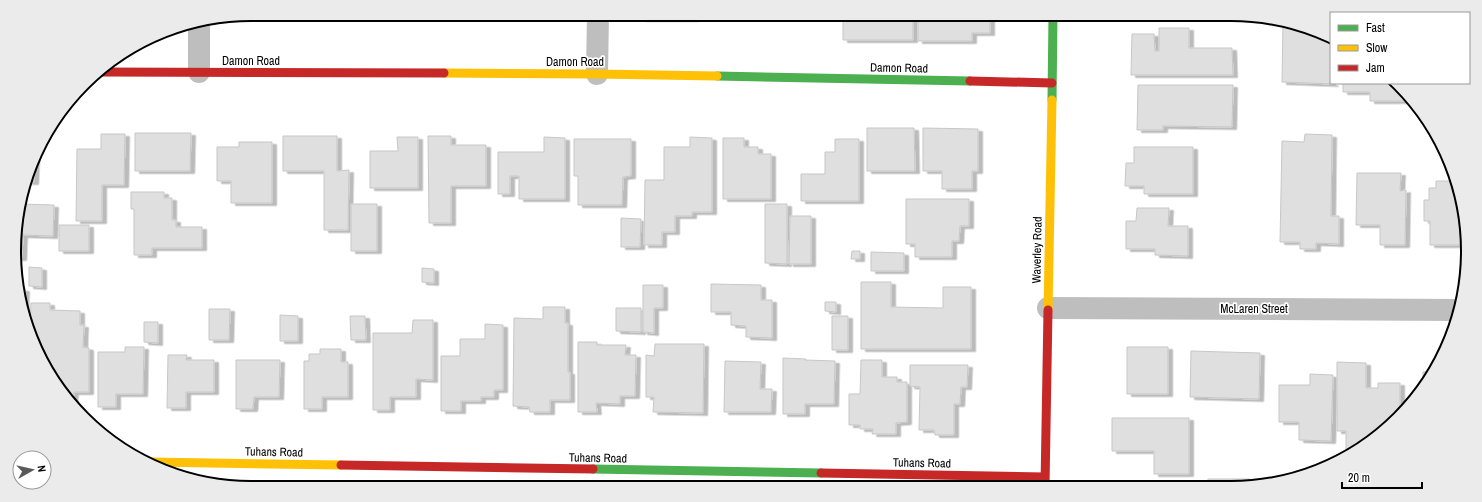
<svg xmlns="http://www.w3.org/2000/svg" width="1482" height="502" viewBox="0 0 1482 502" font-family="'Archivo Narrow',sans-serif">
  <defs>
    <filter id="shadow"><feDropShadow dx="4.5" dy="2.5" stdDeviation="0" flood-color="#0004"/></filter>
  </defs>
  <rect width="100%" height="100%" fill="#fff"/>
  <path fill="#dfdfdf" stroke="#c7c7c7" filter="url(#shadow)" d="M642,14H694V19H642Z
    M739,14H761V17L739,18Z
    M843,14H913V40H843Z
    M918,14H990V33H972V41H918Z
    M1283,21L1292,22L1331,41V83L1334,84L1282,82Z
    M1159,28H1189V48H1232L1233,75H1131L1132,34H1154L1155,51H1159Z
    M1343,83H1393L1408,101H1370V92H1343Z
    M1138,85H1233L1232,127L1163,126V130H1137Z
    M867,128H914L915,171H867Z
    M923,128L978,129V171H972V189H942V171H923Z
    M135,133H191L190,171H135Z
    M101,134H125L124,185H102V221H76L77,149H101Z
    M1305,134L1332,135L1331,216H1339V244L1316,243V249H1300V242H1280L1282,141L1304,142Z
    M283,136H337V171L349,170L348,230H324V171H283Z
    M428,136H451V145H486V186H451V223H429Z
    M397,137H418V188H370V151H398Z
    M544,137L565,138V199H519V176H510V194H498V152H544Z
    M690,137L712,138V212H692V216H675V232H662V245H644L645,180H664V147H690Z
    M723,138H744V147H758V154H771V199H723Z
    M574,139H631V176L623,177L622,205H578V176H574Z
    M835,139H859V201H801V174H825V152H835Z
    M239,142H272V203H231V181H217V147H239Z
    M1134,147H1193V194H1144V186H1125L1126,163H1134Z
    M35,159L34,182H28Z
    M1357,173H1401L1400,191L1406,190L1405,245H1380V225H1356Z
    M1436,181H1453L1466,220L1464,245H1430V221H1424V200H1429V188H1436Z
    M131,192H164V198H172V220H176V227H202V248H152V255H134V209H131Z
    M906,199H969V226H960L959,241H952V257H915V244H906Z
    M21,204L54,205L53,236L23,235L22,258H18L16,220Z
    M351,204H377V251H351Z
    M765,204H787V264L765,263Z
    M1137,208H1169L1168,226H1188V256L1155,255V249H1126V221H1136Z
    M790,216H811V264H789Z
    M621,218L641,219L640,247H621Z
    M59,225H89V251H59Z
    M852,251H860V259H851Z
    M871,252L904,253V271H871Z
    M29,267L42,268V287L29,286Z
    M422,268L434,269V283L422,282Z
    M861,282H891V307L943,308V287H971V349H861Z
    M711,284L761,285V300H772V338L746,337V326L731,325V312H711Z
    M643,285H663V308H654V333L643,332Z
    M20,289H25L24,317L22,312Z
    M825,302H836V312L825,311Z
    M31,303H50V310L80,311V325H84L83,347L89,348V392H74L73,401L54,383L30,331Z
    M543,307H565V323H568V372H570V400H550V412H530L529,407L513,406L514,318L543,319Z
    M616,308H641V332L616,331Z
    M209,309H230L229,340H209Z
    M280,315L298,316V341H280Z
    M350,316H365L366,340H351Z
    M832,316H848V350H832Z
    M413,320H433V380L416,379V397H390V410H373V333H412Z
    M144,322H158V343L144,342Z
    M485,324L503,325V390H494V397H481V401H461V411H441V356H460V339H485Z
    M578,342H597V345H626L625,355H636L635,396H620V404L596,403L597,412H578Z
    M655,344H704L703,413L653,412L654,397H646V355L654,356Z
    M125,347H144L143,394H116V407H98V352H125Z
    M1127,347H1168V394H1127Z
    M320,349H341V362H348V397H322V409H304V361H309V354H320Z
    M1191,351L1260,353L1259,399L1190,397Z
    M168,355H187L186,360H214V392H186V408H167Z
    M783,358L806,359L805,360L835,361L834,404H805V414H783Z
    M236,360H280L279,397H254L253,409H236Z
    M861,360H882V377H897V382H907V422L896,423V434H872L873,429H860V425H849V394H860Z
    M725,361L761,362L760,389H772L771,412H724Z
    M1337,362L1366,363V388H1378V383H1400V414L1387,429L1346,456V431H1337Z
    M910,365H968L967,387H961L960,404H954V435H935L934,430H919L920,387L910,386Z
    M1435,371L1423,386V372Z
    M1310,374L1333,375L1331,441L1299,440V422H1279V385H1310Z
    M1112,418H1189V474H1154V451H1112Z
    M1208,479H1250V486H1208Z
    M1116,483H1173L1178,486H1116Z"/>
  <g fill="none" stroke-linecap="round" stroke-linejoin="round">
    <path stroke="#bebebe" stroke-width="22" d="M199,72V24
      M597,74L598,14
      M1048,308L1460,310"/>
    <path stroke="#4caf50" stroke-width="9" d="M717,76L970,81
      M1052,100L1053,14
      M593,469L821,473"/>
    <path stroke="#ffc107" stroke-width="9" d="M444,73L597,74L717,76
      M1048,310L1052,100
      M151,462L341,465"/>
    <path stroke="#c62828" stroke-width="9" d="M97,72L444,73
      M970,81L1052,83
      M341,465L593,469
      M821,473L1045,477
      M1045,486L1048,310"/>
  </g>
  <g text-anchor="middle" stroke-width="3.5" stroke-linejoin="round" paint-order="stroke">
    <g font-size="12" fill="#000" stroke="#fff">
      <text x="251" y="65">Damon Road</text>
      <text x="575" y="66">Damon Road</text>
      <text transform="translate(899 68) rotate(1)" y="4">Damon Road</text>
      <text transform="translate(1037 250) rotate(-89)" y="4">Waverley Road</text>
      <text x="1254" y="313">McLaren Street</text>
      <text transform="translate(274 452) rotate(1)" y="4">Tuhans Road</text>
      <text transform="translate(598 458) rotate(1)" y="4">Tuhans Road</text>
      <text transform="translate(922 463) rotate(1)" y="4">Tuhans Road</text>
    </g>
  </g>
  <path d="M0 0H1482V502H0ZM251 21H1231A230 230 0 0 1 1461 251V251A230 230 0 0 1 1231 481H251A230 230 0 0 1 21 251V251A230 230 0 0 1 251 21Z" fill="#ebebeb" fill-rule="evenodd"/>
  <path fill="none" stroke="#000" stroke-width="2" d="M251 21H1231A230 230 0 0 1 1461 251V251A230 230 0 0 1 1231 481H251A230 230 0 0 1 21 251V251A230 230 0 0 1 251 21Z"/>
  <rect x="1330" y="12" width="140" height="72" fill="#ffffff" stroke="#999999"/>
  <rect x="1338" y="25" width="20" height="6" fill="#4caf50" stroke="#999999"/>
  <text x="1366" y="32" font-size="12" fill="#000000">Fast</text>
  <rect x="1338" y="45" width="20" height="6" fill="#ffc107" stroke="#999999"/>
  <text x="1366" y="52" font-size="12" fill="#000000">Slow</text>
  <rect x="1338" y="65" width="20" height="6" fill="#c62828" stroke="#999999"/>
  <text x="1366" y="72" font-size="12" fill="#000000">Jam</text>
  <g transform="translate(32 470) rotate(82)"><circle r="19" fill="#ffffff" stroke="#999999"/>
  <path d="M0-3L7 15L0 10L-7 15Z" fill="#595959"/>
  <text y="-6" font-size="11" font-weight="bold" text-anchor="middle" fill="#000000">N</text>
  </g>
  <path d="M1342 482v6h80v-6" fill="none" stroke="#000000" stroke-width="2"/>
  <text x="1348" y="482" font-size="12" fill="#000000" stroke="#ffffff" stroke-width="3" paint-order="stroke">20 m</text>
</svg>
